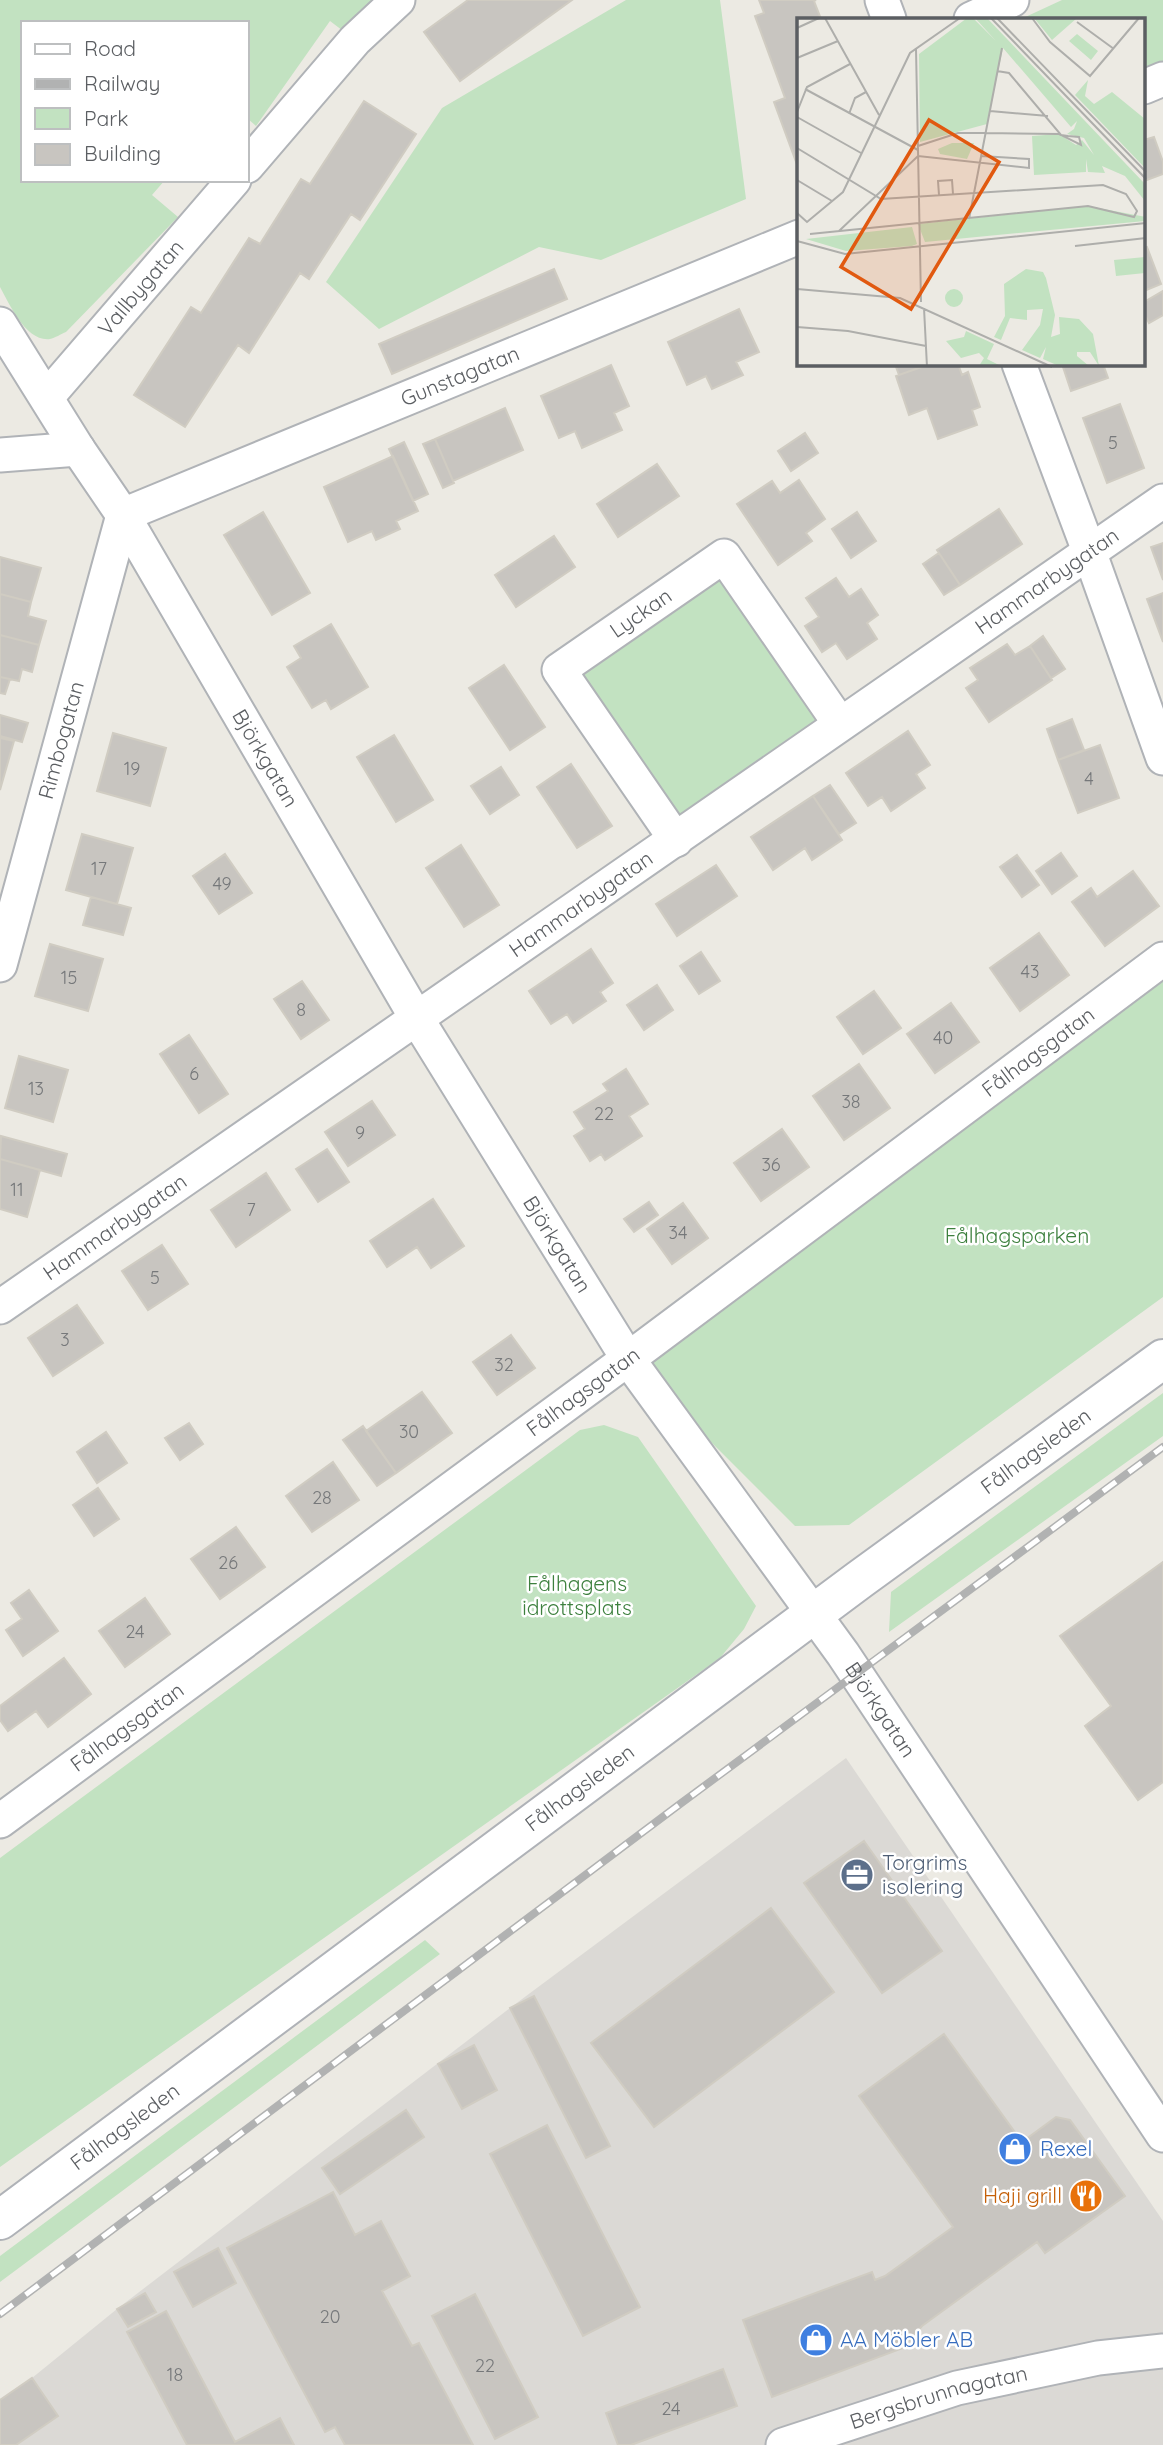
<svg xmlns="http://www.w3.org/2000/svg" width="1163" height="2445" viewBox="0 0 1163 2445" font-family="Quicksand,sans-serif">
  <rect width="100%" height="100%" fill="#eceae3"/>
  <path fill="#dbd9d5" d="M846,1758L1163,2221V2445H0L32,2378L117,2309L510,2008Z"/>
  <path fill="#c2e2c1" d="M0,0H398L355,40L330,21L256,126L247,118V23H23V180H165L152,195L178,217L66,332C61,334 55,338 50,339C26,342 10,305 0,287Z
    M626,0H720L746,199L601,260L539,247L379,329L326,282L442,108Z
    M1062,0H1163V63L1144,71V19H1021Z
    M724,556L840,724L676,840L559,670Z
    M1163,959V1297L849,1525L795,1526L628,1359Z
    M1163,1393V1436L889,1632L891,1592Z
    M604,1425L638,1437L756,1606L744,1629L720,1658L0,2167V1858L580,1430Z
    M425,1940L440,1954L0,2282V2256Z"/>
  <path fill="#c8c5c0" stroke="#d0ccc2" stroke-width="2" d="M468,0H572L460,81L424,32Z
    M759,0H816L814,1L821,19H799V170L774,102L785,98L755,16L764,13Z
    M364,101L416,134L360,220L351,214L309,279L300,273L249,353L238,345L185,427L134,395L191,307L201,313L249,238L260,244L301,179L310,184Z
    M1154,137L1163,162V174L1144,181V140Z
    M1147,247L1161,284L1144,291V248Z
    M554,269L567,299L392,374L379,344Z
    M1163,291V315L1149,323L1144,313V302Z
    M739,309L759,352L736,362L743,375L712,389L706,376L687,385L668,342Z
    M895,364H930L899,375Z
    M930,364H958L962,375L968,372L980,407L972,410L977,425L938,439L927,408L909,415L896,376Z
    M1062,364H1103L1108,378L1071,391Z
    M611,365L629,406L614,413L622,430L582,448L575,431L559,438L541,396Z
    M1120,404L1144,468L1107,483L1083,418Z
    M505,408L523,450L453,481L435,439Z
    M805,433L818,453L791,471L778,451Z
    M435,439L454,483L443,488L423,444Z
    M404,442L428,494L413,501L389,449Z
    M393,456L418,511L396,521L400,529L376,540L372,531L348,542L324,487Z
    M657,464L679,496L618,537L597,504Z
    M799,480L825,519L806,533L812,541L778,565L737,504L772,481L780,493Z
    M999,509L1022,544L960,585L937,550Z
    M263,512L310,593L272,615L224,535Z
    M857,512L876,541L851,558L832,529Z
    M554,536L575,567L516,607L495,575Z
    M1163,543V580L1151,547Z
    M939,553L960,585L944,595L923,564Z
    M0,557L41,568L31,602L0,594Z
    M836,578L849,597L861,589L878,615L867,623L877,639L847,659L836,643L822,652L805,626L819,617L806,598Z
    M1163,593V642L1147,599Z
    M0,594L31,602L28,616L46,621L39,645L0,635Z
    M331,624L368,687L331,709L326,700L312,708L287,667L301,658L294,646Z
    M0,635L39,645L32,672L22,669L19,681L0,677Z
    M1043,636L1065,669L1051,678L1030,646Z
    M1007,644L1015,655L1030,646L1052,680L989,722L966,688L978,680L970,668Z
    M504,665L545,727L510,750L469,688Z
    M0,677L10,679L5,694L0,693Z
    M0,715L28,723L22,742L0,736Z
    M1072,719L1084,750L1058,760L1047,729Z
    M908,731L930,765L916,774L925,788L891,811L882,797L868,806L846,773Z
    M113,733L166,748L150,806L97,791Z
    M394,735L433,800L396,822L357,757Z
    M0,738L14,741L0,790Z
    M1100,745L1119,798L1078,813L1058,760Z
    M571,764L612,826L577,848L537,787Z
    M501,767L519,795L490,814L471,786Z
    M830,785L856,823L839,834L813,796Z
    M813,796L842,840L812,860L805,848L773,870L751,837Z
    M82,834L133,848L117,904L66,890Z
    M461,845L499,905L464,927L426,868Z
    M1061,853L1077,876L1052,894L1036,871Z
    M225,854L252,893L219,914L193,876Z
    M1017,855L1039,885L1022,897L1000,867Z
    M716,865L737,896L677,936L656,904Z
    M1133,871L1159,906L1105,946L1072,902L1091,888L1097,897Z
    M91,897L131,908L123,935L83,925Z
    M1039,933L1069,975L1020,1011L990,968Z
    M50,944L103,959L88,1011L35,996Z
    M591,949L613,983L600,992L606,1001L573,1023L567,1014L551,1024L529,991Z
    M701,952L720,981L699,994L680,966Z
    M302,981L329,1020L301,1039L274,999Z
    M657,985L673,1010L644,1030L627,1005Z
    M874,991L901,1028L863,1054L837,1017Z
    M951,1003L979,1042L935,1073L907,1034Z
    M189,1035L228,1094L199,1113L160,1054Z
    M19,1056L68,1070L53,1122L5,1108Z
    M859,1064L890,1108L844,1140L813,1096Z
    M626,1069L648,1104L629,1116L642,1136L605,1160L601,1154L590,1161L574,1136L585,1129L574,1112L608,1091L603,1084Z
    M372,1101L395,1135L348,1166L325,1132Z
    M782,1129L809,1167L761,1201L734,1163Z
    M1,1136L67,1154L61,1176L0,1159Z
    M327,1149L349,1182L318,1202L296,1169Z
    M0,1159L40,1170L27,1217L0,1209Z
    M266,1173L290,1210L236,1247L211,1210Z
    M433,1199L464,1246L431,1268L417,1247L387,1267L370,1241Z
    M649,1202L658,1215L634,1232L624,1219Z
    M683,1203L708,1238L672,1264L647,1229Z
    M162,1245L188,1284L148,1310L122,1271Z
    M77,1305L103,1343L53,1376L28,1338Z
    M511,1335L535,1368L497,1395L473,1362Z
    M422,1392L452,1433L396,1473L366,1431Z
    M189,1423L203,1444L180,1460L165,1438Z
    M363,1426L396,1473L377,1486L343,1440Z
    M106,1432L127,1463L97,1483L77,1452Z
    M333,1462L359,1500L312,1532L286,1496Z
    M98,1488L119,1519L94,1536L73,1505Z
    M236,1527L265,1567L220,1599L191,1559Z
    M1163,1562V1782L1138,1800L1085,1726L1111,1706L1060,1636Z
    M29,1590L58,1631L23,1656L6,1630L22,1619L11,1603Z
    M145,1598L170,1634L125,1667L99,1631Z
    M64,1658L91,1694L48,1727L36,1711L8,1731L0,1720V1706Z
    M864,1841L942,1951L882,1993L804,1883Z
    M771,1908L834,1992L654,2127L591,2043Z
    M534,1996L610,2146L586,2158L510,2008Z
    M944,2034L1022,2142L1056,2117L1070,2120L1125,2196L1045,2253L1037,2242L922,2326L903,2348L772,2397L743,2320L872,2272L875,2280L885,2276L953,2227L859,2096Z
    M474,2045L497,2090L462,2109L438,2064Z
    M406,2110L424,2137L340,2194L322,2168Z
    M547,2125L640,2307L583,2336L490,2154Z
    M333,2192L355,2235L381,2221L410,2276L382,2291L412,2346L419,2343L473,2445H345L335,2427L325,2432L227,2248Z
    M218,2248L236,2283L193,2307L174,2272Z
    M145,2293L156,2312L128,2327L117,2309Z
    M475,2294L538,2417L495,2439L432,2316Z
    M166,2311L235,2442L280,2418L294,2445H187L127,2332Z
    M723,2369L737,2406L631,2445H618L606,2413Z
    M32,2378L58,2416L16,2445H0V2400Z"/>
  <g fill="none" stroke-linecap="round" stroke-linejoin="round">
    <defs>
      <g id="street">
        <path d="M882,0L889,19"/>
        <path d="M971,19L1012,0"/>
        <path d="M1144,87L1163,79"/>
        <path d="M247,166L355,40L398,0"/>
        <path id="s1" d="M0,324L78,449L123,515L417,1019L628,1359L843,1654L1163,2135"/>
        <path d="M1019,364L1089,551L1163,758"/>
        <path id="s2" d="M47,397L234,180"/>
        <path d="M0,455L78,449"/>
        <path id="s3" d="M676,840L559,670L724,556L840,724"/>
        <path id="s4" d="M0,965L123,515L799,237"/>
        <path id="s5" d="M0,1307L1163,501"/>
        <path id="s6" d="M0,1821L628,1359L1163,959"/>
        <path id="s7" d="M783,2445L957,2388L1098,2358L1163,2351"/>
      </g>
      <g id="secondary">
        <path id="s8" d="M0,2220L859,1580L1163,1359"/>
      </g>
    </defs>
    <use href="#street" stroke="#b0b3b7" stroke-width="37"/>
    <use href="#secondary" stroke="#afb2b7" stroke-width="42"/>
    <use href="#street" stroke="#fff" stroke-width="33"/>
    <use href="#secondary" stroke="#fff" stroke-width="38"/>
    <defs>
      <path id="rail" d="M0,2314L680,1804L1163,1447"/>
    </defs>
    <use href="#rail" stroke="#b1b2b2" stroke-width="8"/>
    <use href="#rail" stroke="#fff" stroke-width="5" stroke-dasharray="16" stroke-linecap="butt"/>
  </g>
  <defs>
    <symbol id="office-disc" viewBox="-11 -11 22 22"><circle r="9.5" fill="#5c6f8a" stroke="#fff"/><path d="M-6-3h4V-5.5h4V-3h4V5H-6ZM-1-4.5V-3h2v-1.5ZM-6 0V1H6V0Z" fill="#fff"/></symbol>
    <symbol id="shop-disc" viewBox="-11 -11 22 22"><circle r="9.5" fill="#3f7fe0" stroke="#fff"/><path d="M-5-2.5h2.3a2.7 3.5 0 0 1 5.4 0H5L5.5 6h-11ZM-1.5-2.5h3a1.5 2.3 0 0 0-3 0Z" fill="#fff"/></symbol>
    <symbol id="restaurant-disc" viewBox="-11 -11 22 22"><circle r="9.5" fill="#e8710a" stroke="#fff"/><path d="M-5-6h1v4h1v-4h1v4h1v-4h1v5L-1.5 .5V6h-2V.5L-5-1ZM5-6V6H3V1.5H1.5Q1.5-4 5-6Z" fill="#fff"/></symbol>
  </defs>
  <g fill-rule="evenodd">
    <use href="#office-disc" x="838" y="1856" width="38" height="38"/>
    <use href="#shop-disc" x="996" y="2130" width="38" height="38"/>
    <use href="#restaurant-disc" x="1067" y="2177" width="38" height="38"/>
    <use href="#shop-disc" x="797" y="2321" width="38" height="38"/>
  </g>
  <g text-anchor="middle" stroke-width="5" stroke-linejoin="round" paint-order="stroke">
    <g font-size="18" fill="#76787a">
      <text x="1113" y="449">5</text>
      <text x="132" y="775">19</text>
      <text x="1089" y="785">4</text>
      <text x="99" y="875">17</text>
      <text x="222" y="890">49</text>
      <text x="1030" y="978">43</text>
      <text x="69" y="984">15</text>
      <text x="301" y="1016">8</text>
      <text x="943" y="1044">40</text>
      <text x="194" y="1080">6</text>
      <text x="36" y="1095">13</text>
      <text x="851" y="1108">38</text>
      <text x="604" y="1120">22</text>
      <text x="360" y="1139">9</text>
      <text x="771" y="1171">36</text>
      <text x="17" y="1196">11</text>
      <text x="251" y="1216">7</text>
      <text x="678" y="1239">34</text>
      <text x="155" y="1284">5</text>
      <text x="65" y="1346">3</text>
      <text x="504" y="1371">32</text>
      <text x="409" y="1438">30</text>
      <text x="322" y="1504">28</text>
      <text x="228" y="1569">26</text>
      <text x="135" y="1638">24</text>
      <text x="330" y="2323">20</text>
      <text x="485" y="2372">22</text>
      <text x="175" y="2381">18</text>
      <text x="671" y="2415">24</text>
    </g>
    <g font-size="21" fill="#5b5e62" stroke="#fff">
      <text dy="7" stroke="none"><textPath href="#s2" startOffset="144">Vallbygatan</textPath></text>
      <text dy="7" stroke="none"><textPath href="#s4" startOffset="831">Gunstagatan</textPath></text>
      <text dy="7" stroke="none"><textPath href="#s5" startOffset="1274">Hammarbygatan</textPath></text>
      <text dy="7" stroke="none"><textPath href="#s3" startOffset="306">Lyckan</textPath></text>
      <text dy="7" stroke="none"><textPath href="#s4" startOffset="233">Rimbogatan</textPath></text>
      <text dy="7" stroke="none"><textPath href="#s1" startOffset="509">Björkgatan</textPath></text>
      <text dy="7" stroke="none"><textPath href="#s5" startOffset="707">Hammarbygatan</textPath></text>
      <text dy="7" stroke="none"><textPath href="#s6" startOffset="1292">Fålhagsgatan</textPath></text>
      <text dy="7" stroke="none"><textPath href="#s5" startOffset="140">Hammarbygatan</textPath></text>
      <text dy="7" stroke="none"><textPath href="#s1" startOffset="1076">Björkgatan</textPath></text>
      <text dy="7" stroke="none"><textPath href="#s6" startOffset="724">Fålhagsgatan</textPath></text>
      <text dy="7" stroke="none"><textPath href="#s8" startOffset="1290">Fålhagsleden</textPath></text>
      <text dy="7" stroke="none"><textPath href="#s1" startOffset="1643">Björkgatan</textPath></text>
      <text dy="7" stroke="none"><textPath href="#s6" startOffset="158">Fålhagsgatan</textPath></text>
      <text dy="7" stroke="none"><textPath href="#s8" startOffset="723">Fålhagsleden</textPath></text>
      <text dy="7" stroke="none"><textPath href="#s8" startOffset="156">Fålhagsleden</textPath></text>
      <text dy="7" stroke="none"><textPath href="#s7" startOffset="163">Bergsbrunnagatan</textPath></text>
    </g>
    <g font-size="21" fill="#3d803e" stroke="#fff">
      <text x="1017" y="1243">Fålhagsparken</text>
      <text x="577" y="1591">Fålhagens<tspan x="577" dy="24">idrottsplats</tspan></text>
    </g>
    <g font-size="21" fill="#4e5e75" stroke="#fff" text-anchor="start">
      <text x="882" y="1870">Torgrims<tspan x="882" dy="24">isolering</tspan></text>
    </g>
    <g font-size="21" fill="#366cbe" stroke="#fff" text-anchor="start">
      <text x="1040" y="2156">Rexel</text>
      <text x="840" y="2347">AA Möbler AB</text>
    </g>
    <g font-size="21" fill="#c56008" stroke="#fff" text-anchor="end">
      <text x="1062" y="2203">Haji grill</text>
    </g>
  </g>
  <g transform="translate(797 18)">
    <rect width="348" height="348" fill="#eceae3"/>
    <path d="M170,0H176L199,23L178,0H190L348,166V183L328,158L305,148L308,155L291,154L289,141V154L237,157L235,118L262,116L279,127L285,122L297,137L287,120L270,116L277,111L280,103L274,109L206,30L190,106L123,124L122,36ZM237,0H280L255,22ZM280,16L301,33L294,42L272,23ZM291,62L288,78L297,86L315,74L348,101V150L278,77ZM155,125H177L170,141L143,136L141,131ZM291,188L349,199L348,203L128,224L121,206ZM115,209L120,226L115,228L49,233L9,221ZM348,239V255L319,258L317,242ZM229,251L246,254L249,260L258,297L254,319L263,316L262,299L282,301L296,316L302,348L293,334H280V338L292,348L264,349L246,341L249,329L243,340L225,332L243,307L246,291L230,292V302L213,300L204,322L197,319L208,298L207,266ZM148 280a9 9 0 1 1 18 0a9 9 0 1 1-18 0ZM169,313L197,326L190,341L204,348H182L187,340L182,335L164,340L149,323L167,319Z" fill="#c2e2c1"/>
    <path fill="none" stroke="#aeaeab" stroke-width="2" d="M28,0L82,97M194,0L349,161M200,0L349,154M235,0L253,24L293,58L342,0M280,4L317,31M0,10L22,0M119,31L124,284M0,40L41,23M8,71L121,132M193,93L251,98M0,94L10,69L53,46M52,96L58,80L69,74M0,99L64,135M121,128L161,115H189L262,116L264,117L271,118L282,119L284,127L264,117L212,55L200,53M0,130L84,181L306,167L329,176L340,193L337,199L291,188L13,216M0,162L35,183M142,177L141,163L155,162L156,176M0,195L10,204L46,174L113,35L163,0M172,201L205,30M42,213L121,138L232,150V141L184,138M0,223L48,236L349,205M278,228L349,220M0,271L103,280L255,349M127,290L130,349M0,309L51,313L129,328"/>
    <path fill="#e15910" fill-opacity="0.15" stroke="#e15910" stroke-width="3.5" d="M132,102L202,144L114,291L44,249Z"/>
    <rect width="348" height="348" fill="none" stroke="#5b5e62" stroke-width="3.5"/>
  </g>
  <rect x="21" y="21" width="228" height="161" fill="#ffffff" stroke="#bdbfc0" stroke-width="2"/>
  <rect x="35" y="44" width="35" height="10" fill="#ffffff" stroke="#bdbfc0" stroke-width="2"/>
  <text x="84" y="56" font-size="21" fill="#5b5e62">Road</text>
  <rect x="35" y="79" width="35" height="10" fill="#b1b2b2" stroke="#bdbfc0" stroke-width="2"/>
  <text x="84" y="91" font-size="21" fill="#5b5e62">Railway</text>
  <rect x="35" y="108" width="35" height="21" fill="#c2e2c1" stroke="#bdbfc0" stroke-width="2"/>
  <text x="84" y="126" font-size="21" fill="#5b5e62">Park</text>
  <rect x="35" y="144" width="35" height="21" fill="#c8c5c0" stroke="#bdbfc0" stroke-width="2"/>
  <text x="84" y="161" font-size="21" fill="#5b5e62">Building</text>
</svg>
